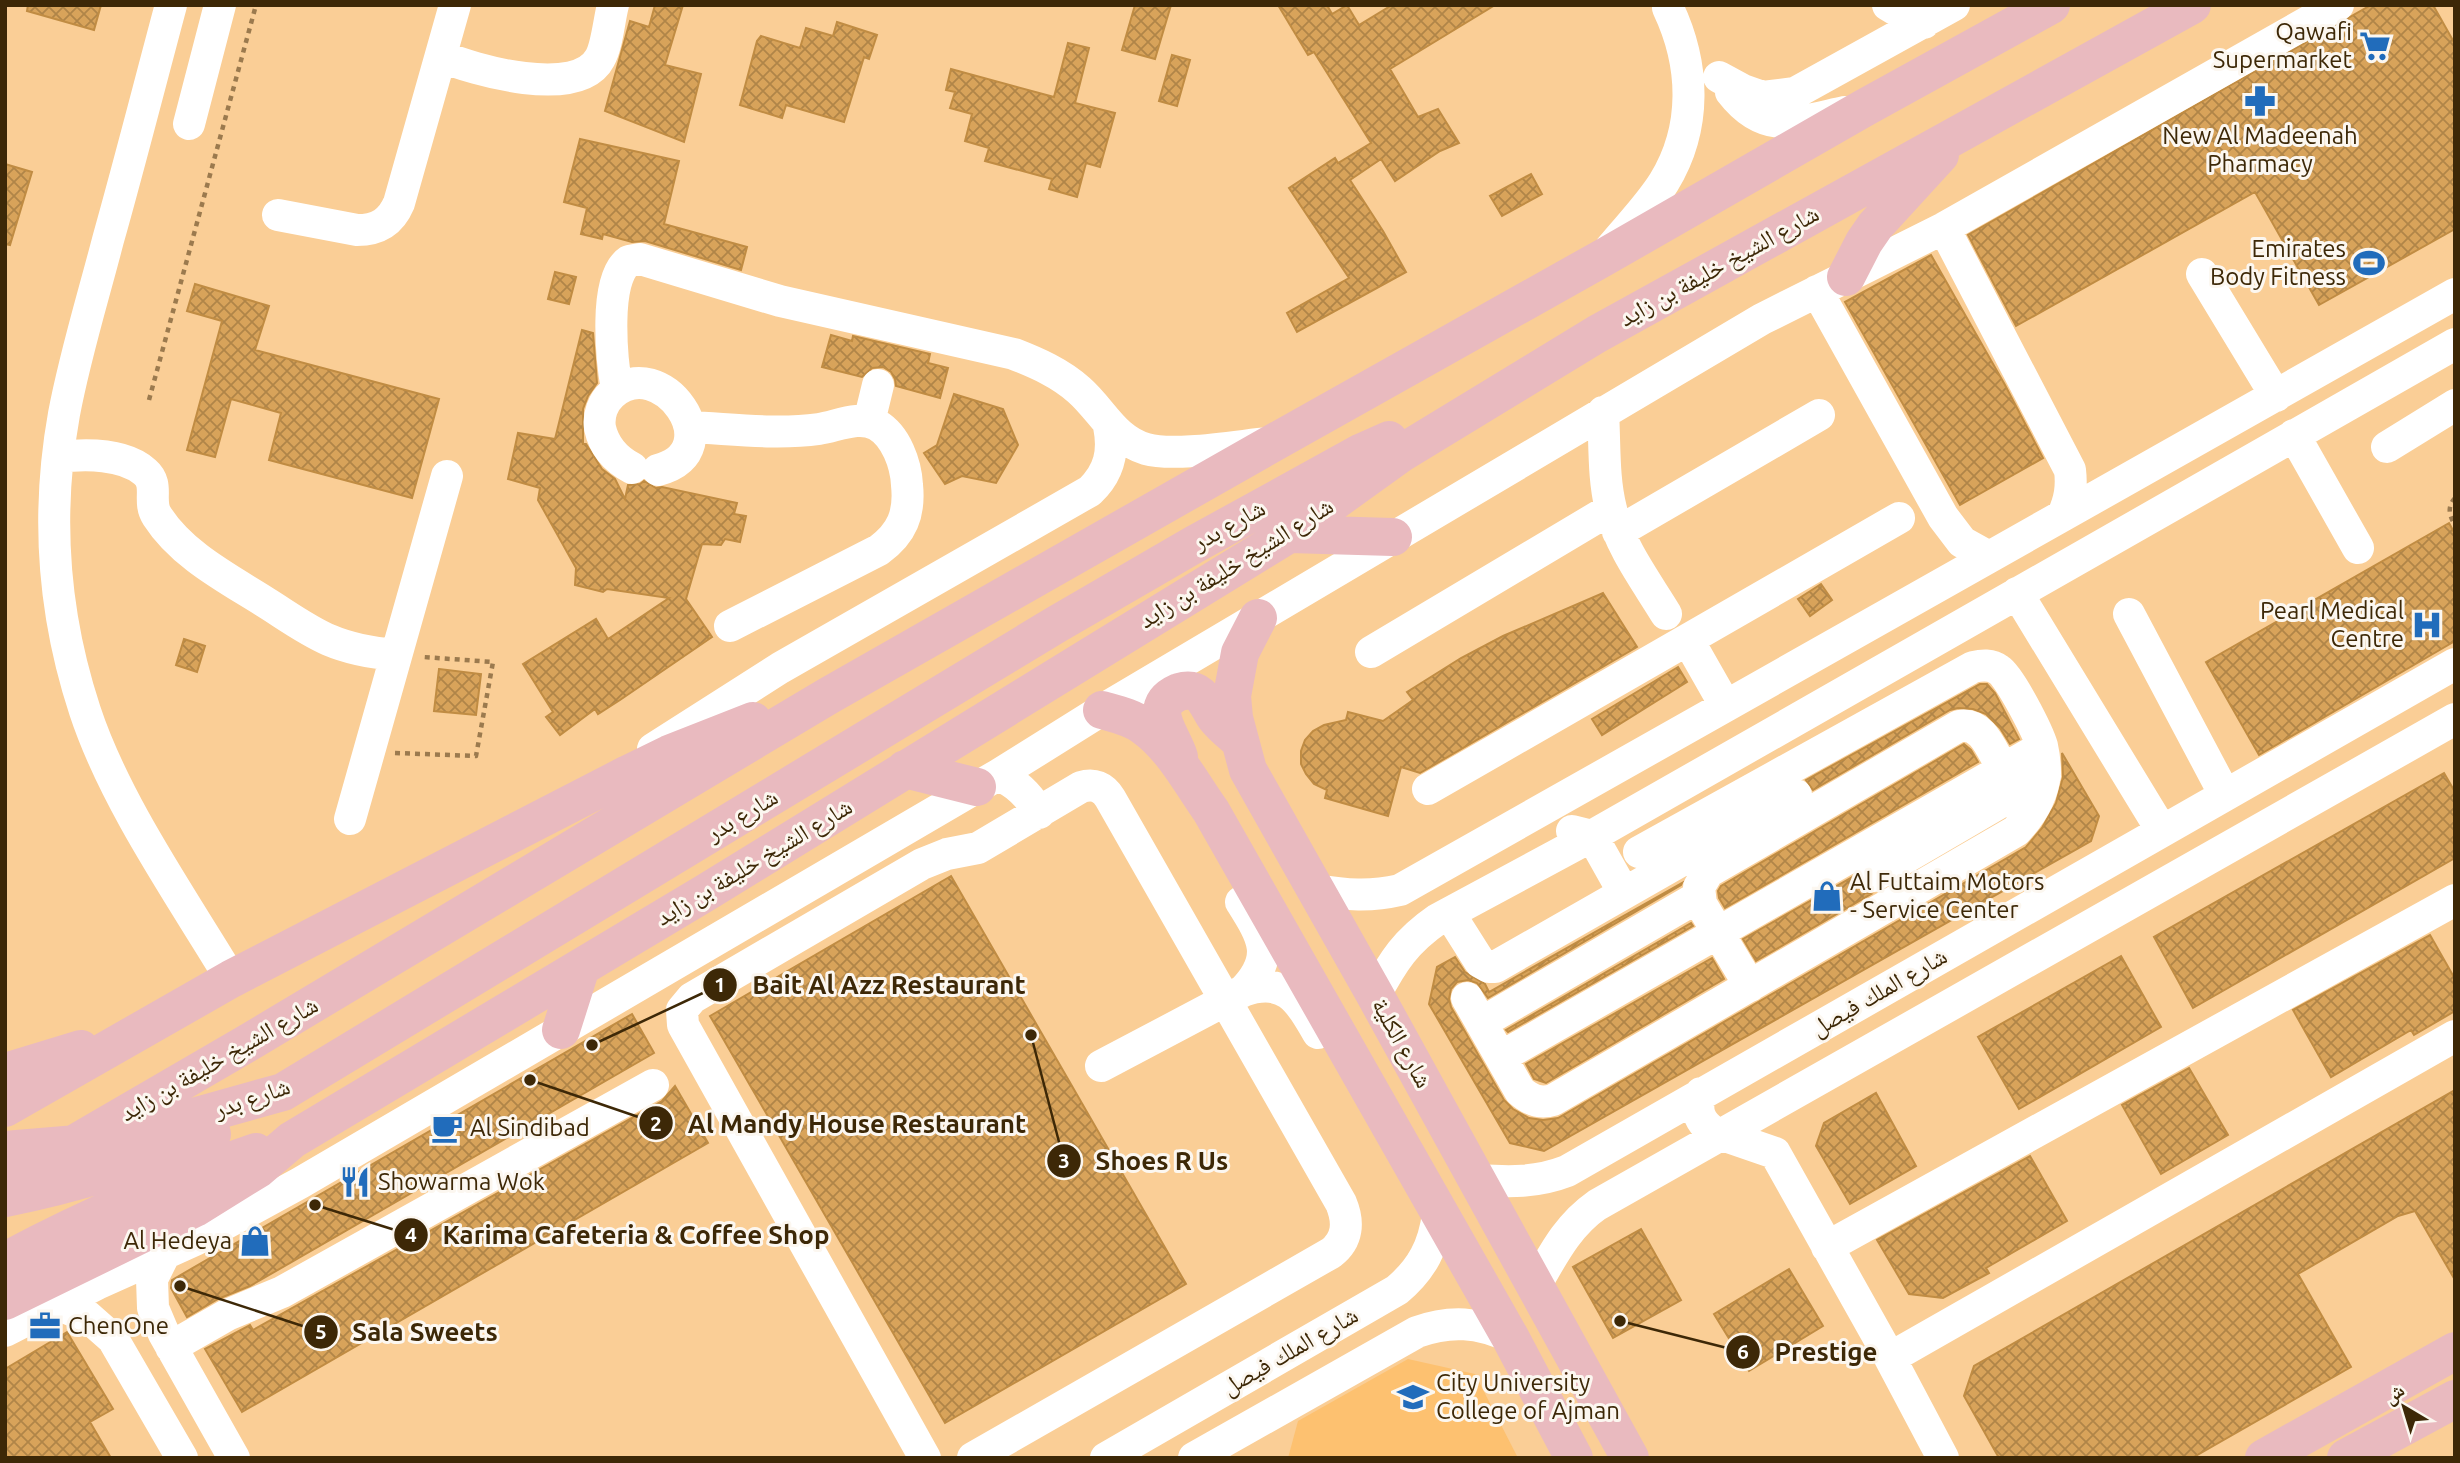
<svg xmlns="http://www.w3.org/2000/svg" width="2460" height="1463" viewBox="0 0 2460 1463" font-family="Ubuntu,'Noto Naskh Arabic',sans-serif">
  <defs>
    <pattern id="building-cross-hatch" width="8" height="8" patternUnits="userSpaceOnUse" patternTransform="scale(1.75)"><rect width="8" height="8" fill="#d8a35a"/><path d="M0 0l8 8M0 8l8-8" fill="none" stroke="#b08548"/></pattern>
  </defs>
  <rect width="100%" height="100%" fill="#face96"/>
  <path fill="#fdc170" d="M1408,1359L1475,1374L1518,1458H1288L1298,1421Z"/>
  <path fill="url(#building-cross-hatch)" stroke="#c08c43" stroke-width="2" d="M28,5H101L94,30L27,11Z
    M655,5H683L665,65L701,74L684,142L605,111L630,21L649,27Z
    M1135,5H1171L1155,59L1122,50Z
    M1278,5H1327L1332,14L1347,5L1359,25L1392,5H1495L1390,69L1418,117L1438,109L1459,143L1440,151L1395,181L1381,159L1350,180L1383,231L1406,272L1297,332L1287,313L1349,278L1289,188L1335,158L1338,163L1371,143L1314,52L1308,55Z
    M2371,5H2433L2455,44V229L2319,305L2255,192L2016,326L1968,235Z
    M837,22L877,35L869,59L864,57L844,122L786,105L782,118L740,105L757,41L761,36L800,48L806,28L833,36Z
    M1068,43L1089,48L1075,103L1115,113L1100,167L1086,163L1077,197L1049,189L1052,179L985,161L989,148L965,141L972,114L950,108L955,92L946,90L951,69L1054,97Z
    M1172,55L1190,60L1177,106L1159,101Z
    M580,139L679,161L664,224L747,247L741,270L645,241L632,242L603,234L602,239L581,234L587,208L564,202Z
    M5,164L32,172L10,245L5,244Z
    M1531,174L1542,194L1502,216L1490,196Z
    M1931,255L2005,385L2043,458L1960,505L1845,302Z
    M555,272L576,277L569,304L548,299Z
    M195,284L269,306L255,350L439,399L412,498L269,460L281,413L231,399L215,457L187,450L222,321L187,311Z
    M582,330L593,333L597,383L588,396L583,409V444H586L602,469L615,479L625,499L628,485L640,484L644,481L656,488L662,487L737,503L734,514L746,516L740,542L725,539L721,545L702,544L686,599L712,637L620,700L598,714L595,709L560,735L546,717L553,712L523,664L596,619L608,639L669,598L607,589L603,592L575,585L576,568L538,500L540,488L508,479L518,433L555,439Z
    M831,335L852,341L853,336L930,354L928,363L948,368L940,398L896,386L895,379L891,372L883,367L872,368L862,377L822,367Z
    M954,394L1003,409L1018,445L996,483L962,476L945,484L924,453L937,445Z
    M2449,523L2455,534V641L2259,755L2206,662Z
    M1821,584L1832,600L1810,616L1798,599Z
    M1603,593L1637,647L1420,773L1401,767L1388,816L1325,798L1327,790L1314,784L1306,774L1301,764V751L1305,740L1313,731L1324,725L1346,720L1348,712L1383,721L1413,700L1407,692L1461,658L1503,636Z
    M184,639L205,646L197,672L176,665Z
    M1678,667L1687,682L1602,735L1592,719Z
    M439,669L481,674L476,715L434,711Z
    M1980,684H1987L1995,693L2019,739L2010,744L2000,728L1986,714L1973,709L1958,708L1950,710L1813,790L1806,780Z
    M1964,744L1971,750L1978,762L1725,908L1719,898L1718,891L1721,886Z
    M2062,753L2099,816L2091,841L1544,1151L1510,1143L1429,1004L1437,967L1455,957L1465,972L1485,984L1489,992L1682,883L1681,885L1488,998L1477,983L1468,980L1457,982L1451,989L1449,999L1451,1007L1504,1100L1513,1109L1529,1118L1543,1120L1558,1118L2026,847L2042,828L2056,803L2063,777Z
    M2444,773L2455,792V858L2193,1008L2154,937Z
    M1856,875L1859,886L1864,892L1871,894L1756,961L1743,939Z
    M951,876L1186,1284L945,1423L710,1016Z
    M1691,923L1693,926L1508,1032L1506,1030Z
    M2430,935L2455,979V1011L2414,1035L2411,1030L2331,1077L2293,1010Z
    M2121,956L2161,1027L2019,1109L1978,1037Z
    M1712,958L1724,979L1546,1083L1534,1079L1526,1064Z
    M632,1014L654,1053L250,1286L218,1299L187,1317L171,1288L172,1280Z
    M2189,1068L2228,1135L2161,1174L2122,1105Z
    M675,1086L708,1143L242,1412L205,1349L250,1325L253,1330L662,1101Z
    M2455,1090V1280L2415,1211L2398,1216L2298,1274L2351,1367L2192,1458H1999L1964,1396L1974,1366Z
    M1876,1093L1916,1166L1850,1204L1816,1146L1824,1123Z
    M2030,1156L2067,1221L1986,1268L1989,1273L1943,1298L1909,1294L1877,1240Z
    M1641,1229L1681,1300L1613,1338L1573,1267Z
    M1789,1269L1823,1326L1749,1371L1714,1314Z
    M67,1332L113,1409L90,1422L111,1458H5V1369Z"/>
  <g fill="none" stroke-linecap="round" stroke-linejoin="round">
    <path stroke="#9b7a4e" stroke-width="4.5" stroke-dasharray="5 5" stroke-linecap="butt" d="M149,400L256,5
      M2455,498C2447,507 2449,515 2455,525
      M395,753L476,756L493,662L423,657"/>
    <path stroke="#fff" stroke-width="32" d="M171,5C150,83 130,162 108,240C93,298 75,355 64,414C46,514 53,614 85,711C115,802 181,896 231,979
      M1888,5L1908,17L1924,23
      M441,56C473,70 578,100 600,58C607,46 609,20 613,5
      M1719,77L1743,90L1763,97L1795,93L1954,5
      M1731,92C1765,136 1798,122 1845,112
      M189,124L220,5
      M278,215L357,230C378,230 391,222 399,203L455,5
      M1944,228L2070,470C2072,487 2070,499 2063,515
      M1610,249C1628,227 1649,206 1664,182C1697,128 1695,65 1668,8
      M2202,274L2276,396
      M1817,291L1943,517L1962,542L1989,557
      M617,390C612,362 603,278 629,261L640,259L780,301L1014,354C1037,363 1060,373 1079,390C1102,410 1114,440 1146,449C1174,457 1237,446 1268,443
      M1603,412C1605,444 1603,478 1611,509C1620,547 1646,581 1666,614
      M869,422L878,385
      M690,427C733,429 776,435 819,429C838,426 859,415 877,425C896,436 906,464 907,485C910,514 902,533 879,550L730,626
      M2294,435L2358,548
      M2387,447L2455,405
      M58,457C84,454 124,453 145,472C160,485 147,501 157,516C182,555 227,578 265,602C286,615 306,630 329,640C350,649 373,653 396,655
      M632,468C615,459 604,446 600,428C598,415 603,402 612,394C660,350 733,450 658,470
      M1618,532L1819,415
      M2017,593L2162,831
      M2129,614L2225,795
      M1688,640L1725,705
      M1371,652L1611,509
      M653,749L780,668L1090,491C1110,472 1114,451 1109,426
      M998,775C1017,783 1029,795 1039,813
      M1428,789L1899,518
      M350,819L447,476
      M1572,831L1592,836L1624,893
      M1874,876L2045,776
      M1316,890C1346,895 1370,897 1400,890L2455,294
      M1241,902C1263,937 1276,957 1243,991
      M1449,913L1480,962L1489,967H1495L1796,795
      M1750,986L1701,904L1699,887L1708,872L1959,726C1984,722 1992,752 2003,769
      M1375,995C1393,961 1406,941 1438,919L1592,836L2455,344
      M1467,998L1520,1091C1530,1100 1540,1104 1553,1100L2016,831C2032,814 2043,796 2045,773C2045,764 2044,755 2042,746C2038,732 2010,677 1999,670C1991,664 1982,665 1973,667L1639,852
      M1481,1023L1698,897
      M1501,1057L2042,747
      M1101,1066L1243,991C1285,976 1299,1000 1318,1033
      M1701,1093C1695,1110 1699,1122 1714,1132L1775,1153L1890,1358L1943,1458
      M1477,1180C1509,1182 1536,1183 1567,1171L2455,664
      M1827,1247L2455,900
      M165,1253L152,1279L153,1308L164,1334L234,1458
      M1535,1286C1553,1255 1567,1226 1597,1205L2455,719
      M56,1304L87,1316L113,1339L182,1458
      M5,1331L97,1284L195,1240L300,1183L998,775L1102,710L1762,319L1944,228L2338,5
      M171,1347L227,1315L282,1292L653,1085
      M1890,1358L2455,1036
      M925,1458L683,1025L682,1010L692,998L922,864L947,854L978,848L1081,787C1094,783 1103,787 1110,798L1341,1203C1349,1222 1348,1240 1331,1253L973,1458
      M1106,1458L1397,1290C1422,1269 1434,1246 1438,1214
      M1194,1458L1417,1332C1450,1320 1479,1322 1510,1337"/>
    <path stroke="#e9babf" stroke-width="38" d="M1846,277L1864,242L1875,226L1940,155
      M1289,534L1393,537
      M1258,618L1240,653L1232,696L1234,718L1248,770L1375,995L1630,1458
      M1102,710C1116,714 1131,717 1143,726C1172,746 1191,783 1211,811L1510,1337L1574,1458
      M1179,757C1172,734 1145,707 1179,692C1186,690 1194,690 1200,695C1207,701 1210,710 1215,717C1222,726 1231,733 1239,740
      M905,769L977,787
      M561,1030L581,967
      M5,1072L81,1049
      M5,1108L231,979L628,774L669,754L753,721
      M5,1150L77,1144L129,1135L283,1092L1057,624L1195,544L1362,452L1389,440
      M5,1184L246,1044L828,696L1273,443L1601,259L1864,108L2051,5
      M5,1198C77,1184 145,1162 212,1134
      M5,1261C86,1218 170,1181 256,1152
      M5,1301L195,1208L258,1169L292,1140L705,893L1289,534L1400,454L1597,334L2192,5
      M2264,1458L2455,1351
      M2346,1458L2455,1399"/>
  </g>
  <defs>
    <symbol id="supermarket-bare" viewBox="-9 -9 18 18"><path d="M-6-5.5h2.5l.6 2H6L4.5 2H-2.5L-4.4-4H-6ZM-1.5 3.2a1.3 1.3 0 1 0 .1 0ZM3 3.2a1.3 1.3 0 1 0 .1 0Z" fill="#216cbb" stroke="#fcf7f0" stroke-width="2.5" paint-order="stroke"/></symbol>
    <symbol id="pharmacy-bare" viewBox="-9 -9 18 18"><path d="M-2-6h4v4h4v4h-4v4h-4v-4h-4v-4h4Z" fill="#216cbb" stroke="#fcf7f0" stroke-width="2.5" paint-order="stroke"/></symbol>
    <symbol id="stadium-bare" viewBox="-9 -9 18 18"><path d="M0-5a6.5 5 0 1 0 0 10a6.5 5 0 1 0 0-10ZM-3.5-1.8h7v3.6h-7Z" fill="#216cbb" stroke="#fcf7f0" stroke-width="2.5" paint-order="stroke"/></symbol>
    <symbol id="hospital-bare" viewBox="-9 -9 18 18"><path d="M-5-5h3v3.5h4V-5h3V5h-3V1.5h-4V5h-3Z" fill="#216cbb" stroke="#fcf7f0" stroke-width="2.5" paint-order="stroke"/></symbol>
    <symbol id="shop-bare" viewBox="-9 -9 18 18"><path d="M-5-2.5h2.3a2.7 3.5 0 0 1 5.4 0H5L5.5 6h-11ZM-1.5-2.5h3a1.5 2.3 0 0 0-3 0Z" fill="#216cbb" stroke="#fcf7f0" stroke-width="2.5" paint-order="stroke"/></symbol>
    <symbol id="cafe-bare" viewBox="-9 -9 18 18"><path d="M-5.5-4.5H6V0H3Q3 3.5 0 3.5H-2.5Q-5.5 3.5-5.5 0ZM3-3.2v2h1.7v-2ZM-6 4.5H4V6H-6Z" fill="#216cbb" stroke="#fcf7f0" stroke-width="2.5" paint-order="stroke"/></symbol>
    <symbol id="restaurant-bare" viewBox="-9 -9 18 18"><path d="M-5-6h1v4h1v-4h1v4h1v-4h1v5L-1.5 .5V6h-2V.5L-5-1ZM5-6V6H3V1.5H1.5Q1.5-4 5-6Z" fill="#216cbb" stroke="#fcf7f0" stroke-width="2.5" paint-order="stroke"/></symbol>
    <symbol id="office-bare" viewBox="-9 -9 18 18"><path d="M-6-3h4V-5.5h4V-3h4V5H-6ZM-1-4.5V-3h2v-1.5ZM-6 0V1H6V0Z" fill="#216cbb" stroke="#fcf7f0" stroke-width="2.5" paint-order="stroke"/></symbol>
    <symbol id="university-bare" viewBox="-9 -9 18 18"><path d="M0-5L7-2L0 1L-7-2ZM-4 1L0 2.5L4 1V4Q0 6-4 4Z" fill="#216cbb" stroke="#fcf7f0" stroke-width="2.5" paint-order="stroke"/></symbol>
  </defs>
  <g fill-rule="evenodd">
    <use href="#supermarket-bare" x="2353" y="24" width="44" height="44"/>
    <use href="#pharmacy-bare" x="2238" y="79" width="44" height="44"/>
    <use href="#stadium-bare" x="2347" y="241" width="44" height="44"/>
    <use href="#hospital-bare" x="2405" y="603" width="44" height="44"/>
    <use href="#shop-bare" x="1805" y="874" width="44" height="44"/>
    <use href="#cafe-bare" x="425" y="1106" width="44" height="44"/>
    <use href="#restaurant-bare" x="333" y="1160" width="44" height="44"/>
    <use href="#shop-bare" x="233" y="1219" width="44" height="44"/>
    <use href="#office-bare" x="23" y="1304" width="44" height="44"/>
    <use href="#university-bare" x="1391" y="1375" width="44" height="44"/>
  </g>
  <g text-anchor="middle" stroke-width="6" stroke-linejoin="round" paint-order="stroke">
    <g font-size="24" fill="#3d2807" stroke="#fcf7f0" text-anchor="start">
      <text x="2352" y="40" text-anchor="end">Qawafi<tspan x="2352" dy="28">Supermarket</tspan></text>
      <text x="2260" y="144" text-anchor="middle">New Al Madeenah<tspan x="2260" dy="28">Pharmacy</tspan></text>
      <text x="2346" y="257" text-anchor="end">Emirates<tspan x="2346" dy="28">Body Fitness</tspan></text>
      <text x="2404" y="619" text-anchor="end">Pearl Medical<tspan x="2404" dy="28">Centre</tspan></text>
      <text x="1850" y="890">Al Futtaim Motors<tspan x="1850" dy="28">- Service Center</tspan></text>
      <text x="470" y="1136">Al Sindibad</text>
      <text x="378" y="1190">Showarma Wok</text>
      <text x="232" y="1249" text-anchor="end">Al Hedeya</text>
      <text x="68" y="1334">ChenOne</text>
      <text x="1436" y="1391">City University<tspan x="1436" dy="28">College of Ajman</tspan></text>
    </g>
    <g font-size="24" fill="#3d2807" stroke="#fcf7f0">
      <text transform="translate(1719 266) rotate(-29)" y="8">شارع الشيخ خليفة بن زايد</text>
      <text transform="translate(1229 525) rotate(-29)" y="8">شارع بدر</text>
      <text transform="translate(1236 563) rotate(-32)" y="8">شارع الشيخ خليفة بن زايد</text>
      <text transform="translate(742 815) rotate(-31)" y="8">شارع بدر</text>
      <text transform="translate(754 862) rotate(-31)" y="8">شارع الشيخ خليفة بن زايد</text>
      <text transform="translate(1879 992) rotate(-30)" y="8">شارع الملك فيصل</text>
      <text transform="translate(1402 1043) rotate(61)" y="8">شارع الكلية</text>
      <text transform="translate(219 1059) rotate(-30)" y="8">شارع الشيخ خليفة بن زايد</text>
      <text transform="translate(252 1098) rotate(-19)" y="8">شارع بدر</text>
      <text transform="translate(1290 1351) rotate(-30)" y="8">شارع الملك فيصل</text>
    </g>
  </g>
  <path fill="none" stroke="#3d2807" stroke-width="2.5" d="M592 1045L720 985M530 1080L656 1123M1031 1035L1064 1161M315 1205L411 1235M180 1286L321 1332M1620 1321L1743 1352"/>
  <g fill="#3d2807" stroke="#fcf7f0" stroke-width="2.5">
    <circle cx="592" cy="1045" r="7"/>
    <circle cx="530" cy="1080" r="7"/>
    <circle cx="1031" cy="1035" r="7"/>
    <circle cx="315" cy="1205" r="7"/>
    <circle cx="180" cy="1286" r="7"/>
    <circle cx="1620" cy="1321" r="7"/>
    <circle cx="720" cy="985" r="18"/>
    <circle cx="656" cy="1123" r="18"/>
    <circle cx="1064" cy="1161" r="18"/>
    <circle cx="411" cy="1235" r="18"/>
    <circle cx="321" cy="1332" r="18"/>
    <circle cx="1743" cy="1352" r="18"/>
  </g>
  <g font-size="21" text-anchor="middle" font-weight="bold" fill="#fff">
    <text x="720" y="992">1</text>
    <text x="656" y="1131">2</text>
    <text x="1064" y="1168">3</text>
    <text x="411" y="1242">4</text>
    <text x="321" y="1339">5</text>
    <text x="1743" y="1359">6</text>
  </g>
  <g font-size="26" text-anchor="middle" font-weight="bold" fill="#3d2807" stroke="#fcf7f0" stroke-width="6" stroke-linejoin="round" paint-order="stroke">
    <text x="889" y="994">Bait Al Azz Restaurant</text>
    <text x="857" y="1133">Al Mandy House Restaurant</text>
    <text x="1162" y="1170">Shoes R Us</text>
    <text x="636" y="1244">Karima Cafeteria &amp; Coffee Shop</text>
    <text x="425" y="1341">Sala Sweets</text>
    <text x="1826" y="1361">Prestige</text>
  </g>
  <rect width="2460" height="1463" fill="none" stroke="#3d2807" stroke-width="14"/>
  <g transform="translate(2404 1407) rotate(322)" stroke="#fcf7f0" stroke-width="5" paint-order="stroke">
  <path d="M0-5L12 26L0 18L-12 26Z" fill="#3d2807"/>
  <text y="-10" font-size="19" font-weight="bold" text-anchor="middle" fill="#3d2807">ش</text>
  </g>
</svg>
